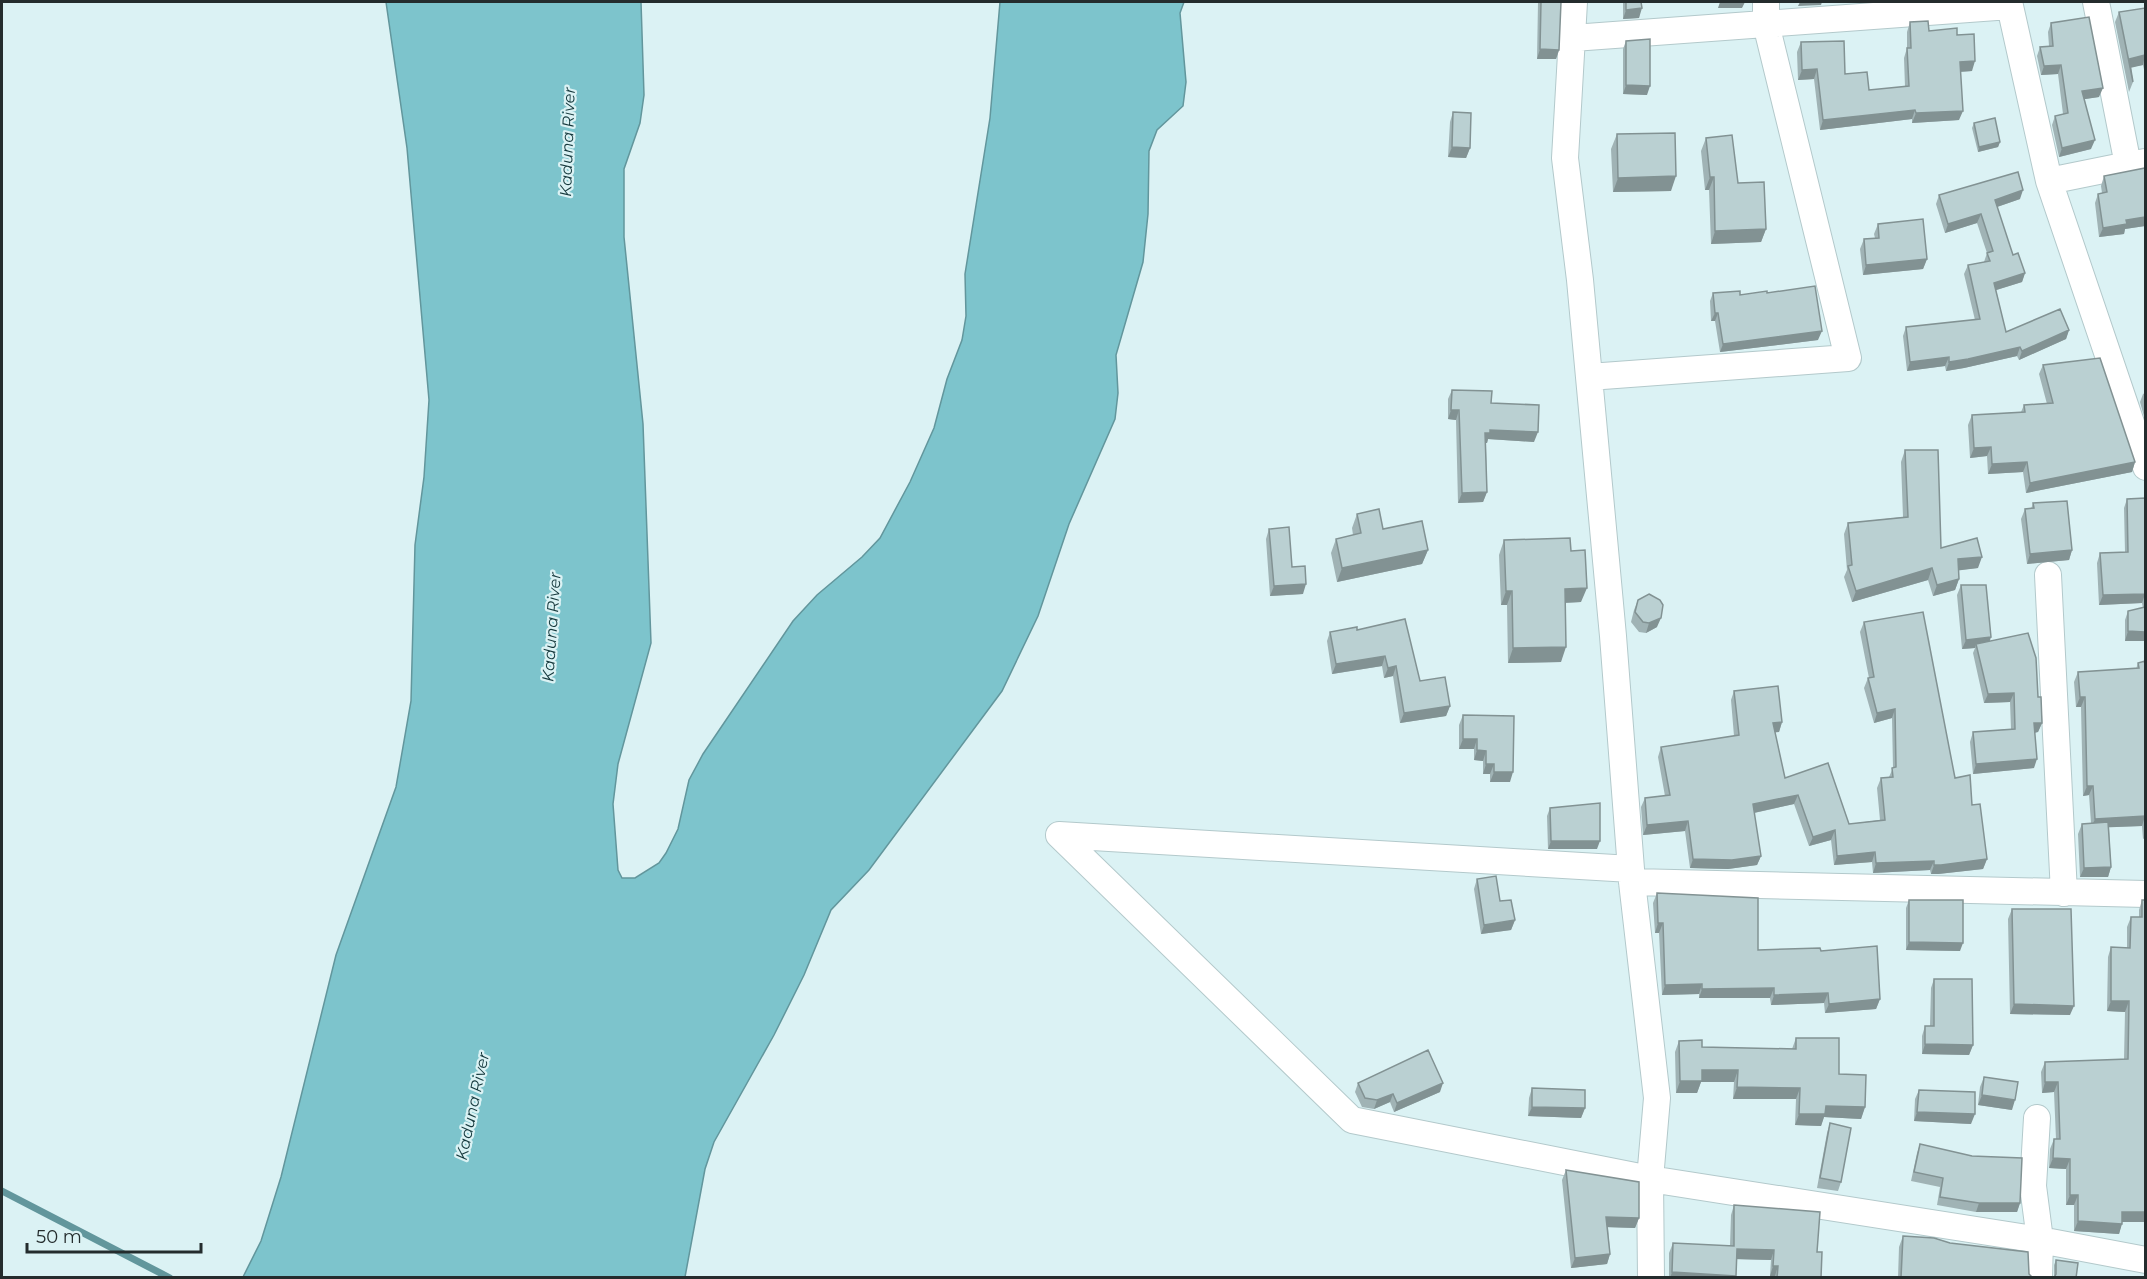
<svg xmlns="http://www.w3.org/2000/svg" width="2147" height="1279" viewBox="0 0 2147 1279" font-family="Montserrat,sans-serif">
  <rect width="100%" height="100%" fill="#dbf2f4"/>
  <path fill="#7dc4cc" stroke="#62969c" stroke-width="1.5" d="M386,2H641L644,95L640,123L624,169V237L643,424L651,643L618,764L613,804L618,870L622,878H635L659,863L666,853L678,829L689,780L703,754L793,621L817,595L862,557L880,538L910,482L934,428L947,379L962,340L966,316L965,274L990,118L1000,2H1184L1180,13L1186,82L1183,106L1157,130L1149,151L1148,214L1143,262L1116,355L1118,393L1115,419L1069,524L1038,616L1002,691L869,870L831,910L804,975L774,1035L714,1142L705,1169L685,1277H243L261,1241L281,1177L336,955L396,787L411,701L415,545L424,477L429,400L407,148Z"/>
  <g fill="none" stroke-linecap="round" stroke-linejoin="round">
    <path stroke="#62969c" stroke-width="7" d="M2,1191L170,1278"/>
    <defs>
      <path id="street" d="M1574,2L1565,158L1580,280L1613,636L1632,882L1657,1098L1650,1179L1651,1278
        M2096,2L2128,165L2145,162
        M1573,38L2010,6L2049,181L2128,165
        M2049,181L2146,467
        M1589,377L1848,358L1766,24V2
        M2048,575L2064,893
        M1631,869L1059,835L1352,1120L1650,1179L2040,1240L2146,1260
        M1632,882L2146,894
        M2037,1118L2033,1186L2040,1240L2039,1278"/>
    </defs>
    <use href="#street" stroke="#b3c9cb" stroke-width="28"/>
    <use href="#street" stroke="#fff" stroke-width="26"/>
  </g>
  <path fill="#a0b3b5" d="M1538,2H1561L1559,50L1556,59H1537Z
    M1623,2H1641L1639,18L1623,19Z
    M2145,8V74L2143,65L2131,67L2133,82L2129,92L2115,22L2119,12Z
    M1910,22L1929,31L1957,35L1972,71L1960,72L1959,120L1912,123V119L1820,130L1814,79L1798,80L1797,52L1801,42L1869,90L1905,87L1904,58L1907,48V32Z
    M2051,23L2099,97L2084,99L2091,149L2059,157L2052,125L2055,116L2063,114L2058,74L2041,75L2037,56L2040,47L2049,46L2048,32Z
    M1626,41L1647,95L1623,94V49Z
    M1453,112L1470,148L1466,158L1448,157L1450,122Z
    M1974,123L2000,142L1998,147L1978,152L1972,128Z
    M1617,134L1671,191L1613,192L1611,149Z
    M1706,138L1738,183L1766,229L1761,242L1711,244L1709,190H1705L1701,151Z
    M2145,168V226L2125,229L2124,234L2099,237L2095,203L2098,194L2102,193L2101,186L2104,176Z
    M1939,195L2020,199L1997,207L2013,255L2025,273L2022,282L1996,290L2006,332L2069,330L2066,339L2019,360L2017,356L1964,368L1946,371L1945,366L1907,371L1903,336L1906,327L1975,320L1964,274L1968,265L1984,262L1987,253L1977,223L1945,233L1936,204Z
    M1878,224L1927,259L1923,269L1863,275L1860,249L1864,239L1875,238L1874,234Z
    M1713,293L1740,295L1767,293L1818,340L1720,352L1715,321H1711L1710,301Z
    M2043,365L2135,462L2132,472L2026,493L2023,472L1988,474L1987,456L1970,458L1968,425L1972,415L2021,412L2024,405L2047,404L2039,374Z
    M1452,390L1491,403L1534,442L1488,439L1487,443H1486L1487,492L1483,502L1458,503L1456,420L1448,419V399Z
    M2145,393V420L2140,402L2143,394Z
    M1905,450L1941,548L1978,568L1959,570V579L1955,590L1933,596L1928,580L1852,602L1844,577L1847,570L1844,534L1848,523L1903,517L1901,462Z
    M2145,498V641H2125V620L2128,611L2143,608L2142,603L2099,605L2097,563L2100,553L2125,552L2124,508L2127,499Z
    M2033,503L2072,550L2069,560L2027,564L2021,519L2025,509H2031Z
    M1357,514L1383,529L1428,550L1422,564L1337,582L1331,553L1336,539L1353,535L1352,528Z
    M1269,529L1292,567L1303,594L1270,596L1266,539Z
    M1504,540L1571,551L1581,602L1565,603L1561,662L1508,663L1507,605H1501L1499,555Z
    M1961,585L1990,641L2038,697L2042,723L2038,732L2035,733L2034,768L1973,774L1970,742L1973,732L2011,729L2010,702L1984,703L1973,653L1975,648L1962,649L1957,595Z
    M1638,600L1657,627L1646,633L1639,632L1631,622L1634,610Z
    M1864,622L1972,805L1987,859L1983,869L1938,874H1931L1930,870L1873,873L1872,862L1834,865L1831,840L1809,846L1794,804L1754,813L1761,856L1757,865L1728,869L1690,868L1685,831L1643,835L1641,807L1645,798L1665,796L1658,757L1661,747L1734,736L1731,700L1734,691L1782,722L1779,732H1775L1785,778L1849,824L1880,820L1877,788L1881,778L1889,777L1893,768L1892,718L1874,723L1864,688L1868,678H1869L1860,632Z
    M1357,630L1450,706L1446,716L1400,723L1393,676L1384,678L1382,666L1332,674L1327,641L1330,632Z
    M2145,661V838L2143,839L2142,826L2109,827L2111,867L2108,877H2080L2078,834L2082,824L2091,823L2089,795L2083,796L2081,707H2076L2074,682L2078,672L2136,669L2138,663Z
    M1463,715L1510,782H1490V774H1483V761L1474,760V749H1459V725Z
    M1550,808L1597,849H1548L1547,816Z
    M1477,879L1500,901L1515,920L1511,930L1481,934L1474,889Z
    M1657,893L1758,950L1821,951L1880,999L1876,1009L1825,1013L1824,1003L1771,1005L1770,998H1699V994L1662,995L1659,933H1655L1653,903Z
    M1909,900L1960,951L1906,950V908Z
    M2142,900H2145V1222H2122L2119,1234L2074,1231V1205H2066V1169L2049,1168L2050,1149L2054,1139H2056L2054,1092L2042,1093L2041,1072L2045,1062L2124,1060L2125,1012L2107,1011L2108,957L2111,947L2127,948V927L2131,917H2139V910Z
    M2012,909L2070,1015L2010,1014L2008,919Z
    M1934,979L1973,1045L1969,1055L1922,1054V1036L1925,1026H1930L1931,988Z
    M1796,1038L1839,1074L1865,1107L1861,1119L1824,1117L1821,1126L1795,1125L1796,1099H1733L1734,1082H1701L1697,1093H1676L1675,1052L1679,1041L1702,1047L1792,1049Z
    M1984,1077L2012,1110L1978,1105L1980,1087Z
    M1358,1083L1440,1092L1394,1112L1390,1102L1374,1109L1362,1107L1355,1092Z
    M1532,1088L1585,1108L1581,1118L1528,1116L1529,1098Z
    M1919,1090L1971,1124L1914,1121L1915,1099Z
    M1830,1123L1841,1182L1838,1191L1817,1188L1827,1133Z
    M1920,1144L2020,1203L2017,1212H1976L1937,1205L1940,1187L1911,1181L1917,1153Z
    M1566,1170L1639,1218L1635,1228L1608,1227L1610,1254L1607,1264L1571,1268L1562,1180Z
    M1734,1205L1817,1252L1821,1278H1775V1276H1770L1771,1260L1736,1259L1735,1278H1669V1253L1673,1243L1730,1246L1731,1215Z
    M1903,1236L2029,1274L2033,1278H1898L1899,1247Z
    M2056,1260L2076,1278H2054V1265Z"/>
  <path fill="#829293" d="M1720,2H1745L1742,8H1718Z
    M1800,2H1822L1821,5L1798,6Z
    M1642,8L1639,18L1623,19L1626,10Z
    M1540,49L1559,50L1556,59H1537Z
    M2145,55L2143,65L2130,68L2129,59Z
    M1975,61L1972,71L1956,72L1960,62Z
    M2061,65L2058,74L2041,75L2044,66Z
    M1817,69L1814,79L1798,80L1802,70Z
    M1626,85L1650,86L1647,95L1623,94Z
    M2103,88L2099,97L2079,100L2082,91Z
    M1915,110L1912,119L1820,130L1823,120Z
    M1963,111L1959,120L1912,123L1916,113Z
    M2095,140L2091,149L2059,157L2062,148Z
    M2000,142L1998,147L1978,152L1979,147Z
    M1452,147L1470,148L1466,158L1448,157Z
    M1676,176L1671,191L1613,192L1618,178Z
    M1710,177H1714L1709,190H1705Z
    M2023,190L2020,199L1991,209L1995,200Z
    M1981,214L1977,223L1945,233L1948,224Z
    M2145,217V226L2125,229L2124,234L2099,237L2103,228L2126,220Z
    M1766,229L1761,242L1711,244L1715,231Z
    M1927,259L1923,269L1863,275L1866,265Z
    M2025,273L2022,282L1990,292L1994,283Z
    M1715,313H1718L1715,321H1711Z
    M2069,330L2066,339L2019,360L2022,351Z
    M1822,331L1818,340L1720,352L1723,344Z
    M2020,347L2017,356L1964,368L1946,371L1949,362Z
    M1949,357L1945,366L1907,371L1910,362Z
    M1451,410H1459L1456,420L1448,419Z
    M1490,430L1538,432L1534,442L1488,439L1487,443H1482L1485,433Z
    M1991,447L1987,456L1970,458L1974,448Z
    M2027,462L2023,472L1988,474L1992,464Z
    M2135,462L2132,472L2026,493L2030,483Z
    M1487,492L1483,502L1458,503L1462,493Z
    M1428,550L1422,564L1337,582L1342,568Z
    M2072,550L2069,560L2027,564L2030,554Z
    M1982,557L1978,568L1954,571L1958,559Z
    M1932,568L1928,580L1852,602L1856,591Z
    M1959,579L1955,590L1933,596L1937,585Z
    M1306,584L1303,594L1270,596L1274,586Z
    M1587,588L1581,602L1560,603L1565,589Z
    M1506,591H1512L1507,605H1501Z
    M2145,594L2142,603L2099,605L2103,595Z
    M1661,618L1657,627L1646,633L1649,623Z
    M2128,631L2145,632V641H2125Z
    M1991,637L1988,647L1976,644L1975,648L1962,649L1966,640Z
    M1566,647L1561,662L1508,663L1513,648Z
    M1385,656L1382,666L1332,674L1336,664Z
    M1396,666L1393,676L1384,678L1388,668Z
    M2014,693L2010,702L1984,703L1988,694Z
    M2080,697H2085L2081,707H2076Z
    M1450,706L1446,716L1400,723L1404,713Z
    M1895,709L1892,718L1874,723L1877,713Z
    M1782,722L1779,732L1770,733L1773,723Z
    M2034,723H2042L2038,732L2031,733Z
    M1463,739H1477L1474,749H1459Z
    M1477,750L1486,751L1483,761L1474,760Z
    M2037,759L2034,768L1973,774L1976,764Z
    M1486,764H1494L1490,774H1483Z
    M1494,772H1513L1510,782H1490Z
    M2087,786H2093L2089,795L2083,796Z
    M1798,795L1794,804L1749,814L1753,804Z
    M2145,816L2142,826L2091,828L2095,819Z
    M1688,821L1685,831L1643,835L1647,825Z
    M1835,830L1831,840L1809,846L1813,837Z
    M1551,841H1600L1597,849H1548Z
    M1875,852L1872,862L1834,865L1837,856Z
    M1761,856L1757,865L1728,869L1690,868L1693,859Z
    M1987,859L1983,869L1938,874H1931L1934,865Z
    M1934,861L1930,870L1873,873L1876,863Z
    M2111,867L2108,877H2080L2084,868Z
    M1515,920L1511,930L1481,934L1484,925Z
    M1658,923H1663L1659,933H1655Z
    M1909,942L1963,943L1960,951L1906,950Z
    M1702,984L1699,994L1662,995L1665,985Z
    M1774,988L1770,998H1699L1702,989Z
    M1828,993L1824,1003L1771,1005L1774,995Z
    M1880,999L1876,1009L1825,1013L1829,1004Z
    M2111,1001H2129L2125,1012L2107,1011Z
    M2014,1004L2074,1006L2070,1015L2010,1014Z
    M1925,1044L1973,1045L1969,1055L1922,1054Z
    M1702,1070H1738L1734,1082H1701L1697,1093H1676L1680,1081Z
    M2045,1082H2058L2054,1092L2042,1093Z
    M1443,1083L1440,1092L1394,1112L1397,1103Z
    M1737,1087L1800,1088L1796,1099H1733Z
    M1393,1094L1390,1102L1374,1109L1377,1100Z
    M1982,1095L2015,1100L2012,1110L1978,1105Z
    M1826,1106L1865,1107L1861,1119L1824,1117L1821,1126L1795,1125L1799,1114Z
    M1532,1107L1585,1108L1581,1118L1528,1116Z
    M1917,1112L1975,1114L1971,1124L1914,1121Z
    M2053,1158L2070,1159L2066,1169L2049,1168Z
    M2070,1195H2078L2074,1205H2066Z
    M1979,1203H2020L2017,1212H1976Z
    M2122,1212H2145V1222H2119Z
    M1606,1217L1639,1218L1635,1228L1603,1227Z
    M2078,1221L2122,1224L2119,1234L2074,1231Z
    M1737,1249L1774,1250L1771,1260L1733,1259Z
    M1610,1254L1607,1264L1571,1268L1575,1258Z
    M1773,1266H1778L1775,1276H1770Z
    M1672,1272L1736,1276L1735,1278H1670Z"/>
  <path fill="#bad0d2" stroke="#829293" stroke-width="1.5" d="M1541,2H1561L1559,50L1540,49Z
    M1626,2H1641L1642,8L1626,10Z
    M2145,8V55L2129,59L2133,82L2119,12Z
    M2089,17L2103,88L2082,91L2095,140L2062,148L2055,116L2068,113L2061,65L2044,66L2040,47L2053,46L2051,23Z
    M1928,21L1929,31L1957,28V35L1974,34L1975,61L1960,62L1963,111L1916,113L1915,110L1823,120L1817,69L1802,70L1801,42L1844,41L1845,74L1867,72L1869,90L1909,86L1907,48H1911L1910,22Z
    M1650,39V86L1626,85V41Z
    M1453,112L1471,113L1470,148L1452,147Z
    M1995,118L2000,142L1979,147L1974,123Z
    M1675,133L1676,176L1618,178L1617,134Z
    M1732,135L1738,183L1764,182L1766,229L1715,231L1714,177H1710L1706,138Z
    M2145,168V217L2126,220L2127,224L2103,228L2098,194L2107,192L2104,176Z
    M2018,172L2023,190L1995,200L2013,255L2018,253L2025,273L1994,283L2006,332L2060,309L2069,330L2022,351L2020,347L1968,359L1949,362V357L1910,362L1906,327L1980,319L1968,265L1990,261L1987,253L1993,251L1981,214L1948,224L1939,195Z
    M1923,219L1927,259L1866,265L1864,239L1879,238L1878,224Z
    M1815,286L1822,331L1723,344L1718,313H1715L1713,293L1740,291V295L1767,291V293Z
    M2100,358L2135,462L2030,483L2027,462L1992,464L1991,447L1974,448L1972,415L2025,412L2024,405L2053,403L2043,365Z
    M1452,390L1492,391L1491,403L1539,405L1538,432L1490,430V433H1485L1487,492L1462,493L1459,410H1451Z
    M1905,450H1938L1941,548L1977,538L1982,557L1958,559L1959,579L1937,585L1932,568L1856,591L1848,566L1852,565L1848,523L1908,517Z
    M2145,498V594L2103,595L2100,553L2128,552L2127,499Z
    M2067,501L2072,550L2030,554L2025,509L2034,508L2033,503Z
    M1379,509L1383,529L1422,521L1428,550L1342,568L1336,539L1361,533L1357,514Z
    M1289,527L1292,567L1305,566L1306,584L1274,586L1269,529Z
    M1570,538L1571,551L1585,550L1587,588L1565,589L1566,647L1513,648L1512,591H1506L1504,540Z
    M1961,585H1986L1991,637L1966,640Z
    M1649,594L1660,600L1663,605L1661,618L1649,623L1643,622L1635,612L1638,600Z
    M2145,607V632L2128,631V611Z
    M1923,612L1955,778L1970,775L1972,805L1980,804L1987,859L1941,865H1934V861L1876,863L1875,852L1837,856L1835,830L1813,837L1798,795L1753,804L1761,856L1732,860L1693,859L1688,821L1647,825L1645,798L1670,795L1661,747L1739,735L1734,691L1778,686L1782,722L1773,723L1785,778L1828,763L1849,824L1885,820L1881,778L1893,777L1892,768L1896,767L1895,709L1877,713L1868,678L1874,677L1864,622Z
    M1405,619L1420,681L1445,677L1450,706L1404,713L1396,666L1388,668L1385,656L1336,664L1330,632L1357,627V630Z
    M2028,633L2036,658L2038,697H2041L2042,723H2034L2037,759L1976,764L1973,732L2015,729L2014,693L1988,694L1976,644Z
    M2145,661V821V816L2095,819L2093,786H2087L2085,697H2080L2078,672L2139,668L2138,663Z
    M1463,715L1514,716L1513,772H1494V764H1486V751L1477,750V739H1463Z
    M1600,803V841H1551L1550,808Z
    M2108,822L2111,867L2084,868L2082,824Z
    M1496,876L1500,901L1511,900L1515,920L1484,925L1477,879Z
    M1657,893L1758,898V950L1820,948L1821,951L1877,946L1880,999L1829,1004L1828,993L1774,995V988L1702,989V984L1665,985L1663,923H1658Z
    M1909,900H1963V943L1909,942Z
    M2142,900H2145V1212H2122V1224L2078,1221V1195H2070V1159L2053,1158L2054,1139H2060L2058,1082H2045V1062L2128,1059L2129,1001H2111V947L2130,948L2131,917H2142Z
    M2012,909H2071L2074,1006L2014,1004Z
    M1934,979H1972L1973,1045L1925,1044V1026H1934Z
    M1796,1038H1839V1074L1866,1075L1865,1107L1826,1106L1825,1114H1799L1800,1088L1737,1087L1738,1070H1702V1081H1680L1679,1041L1702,1040V1047L1796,1049Z
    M1428,1050L1443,1083L1397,1103L1393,1094L1377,1100L1365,1098L1358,1083Z
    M1984,1077L2018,1082L2015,1100L1982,1095Z
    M1532,1088L1585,1090V1108L1532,1107Z
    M1919,1090L1975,1092V1114L1917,1112Z
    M1830,1123L1851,1128L1841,1182L1820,1178Z
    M1920,1144L1972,1156L2022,1158L2020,1203H1979L1940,1197L1943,1178L1914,1172Z
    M1566,1170L1639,1182V1218L1606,1217L1610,1254L1575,1258Z
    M1734,1205L1820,1212L1817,1252H1822L1821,1278H1777L1778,1266H1773L1774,1250L1737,1249L1736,1276L1672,1272L1673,1243L1734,1246Z
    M1903,1236L1934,1238L1950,1243L2028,1252L2029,1274L2033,1278H1901Z
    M2056,1260L2078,1263L2076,1278H2054L2056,1274Z"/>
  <g text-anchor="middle" stroke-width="4.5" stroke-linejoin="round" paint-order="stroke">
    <g font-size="16" font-style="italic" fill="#14373b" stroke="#dbf2f4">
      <text transform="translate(567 142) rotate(-88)" y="6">Kaduna River</text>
      <text transform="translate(551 627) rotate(-86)" y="6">Kaduna River</text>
      <text transform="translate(472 1106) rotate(-78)" y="6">Kaduna River</text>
    </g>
  </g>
  <rect width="2147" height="1279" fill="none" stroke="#242c2d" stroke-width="6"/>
  <path d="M27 1243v9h174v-9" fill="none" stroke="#242c2d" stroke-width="3"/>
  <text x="36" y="1243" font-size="18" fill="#242c2d" stroke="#dbf2f4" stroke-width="4.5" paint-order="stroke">50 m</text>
</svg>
